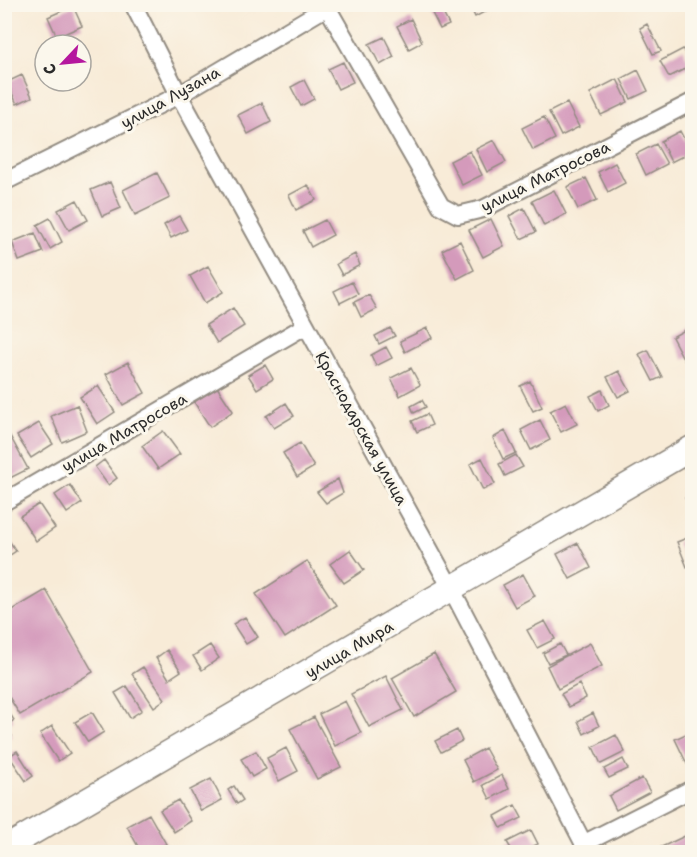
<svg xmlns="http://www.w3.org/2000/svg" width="697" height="857" viewBox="0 0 697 857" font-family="'Shantell Sans',sans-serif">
  <rect width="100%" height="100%" fill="#fbf7ec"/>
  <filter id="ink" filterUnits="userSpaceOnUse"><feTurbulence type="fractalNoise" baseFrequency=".0167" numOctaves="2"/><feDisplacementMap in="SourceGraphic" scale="12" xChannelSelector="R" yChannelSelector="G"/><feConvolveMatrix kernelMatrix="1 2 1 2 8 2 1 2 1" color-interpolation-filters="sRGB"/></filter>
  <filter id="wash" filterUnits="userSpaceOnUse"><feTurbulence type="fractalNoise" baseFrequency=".008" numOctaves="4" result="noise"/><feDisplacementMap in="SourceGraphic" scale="24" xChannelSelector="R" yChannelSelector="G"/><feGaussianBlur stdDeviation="1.35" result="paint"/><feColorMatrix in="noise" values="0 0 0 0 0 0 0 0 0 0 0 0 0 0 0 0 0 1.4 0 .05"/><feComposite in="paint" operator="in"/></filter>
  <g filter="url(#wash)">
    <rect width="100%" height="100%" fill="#f8ebd7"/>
    <g id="blocks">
      <path fill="#d49abb" d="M469,4H488L490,9L475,17Z
        M73,6L82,26L57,37L48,17Z
        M440,7L449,25L440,29L431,11Z
        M411,19L422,42L409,49L397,26Z
        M647,24L661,51L653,54L640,28Z
        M384,37L394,57L380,65L369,44Z
        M683,49L691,66L669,77L660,61Z
        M343,62L353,82L338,89L328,69Z
        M638,70L648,91L631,99L621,79Z
        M22,75L32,97L17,104L7,82Z
        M617,79L628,102L601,115L590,93Z
        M304,80L314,99L301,106L291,87Z
        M262,103L271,122L248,134L238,115Z
        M567,103L579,127L561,136L549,112Z
        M544,117L555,139L533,150L522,128Z
        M680,131L691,152L671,162L661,141Z
        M494,140L506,162L487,172L476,149Z
        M656,144L667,164L646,175L636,154Z
        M470,151L482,175L462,185L450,161Z
        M615,163L625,183L608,192L598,172Z
        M157,173L170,198L135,215L123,190Z
        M586,178L597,200L578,209L567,187Z
        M110,182L121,208L102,216L91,190Z
        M308,185L316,200L296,210L289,195Z
        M554,190L566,214L544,226L532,201Z
        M77,200L88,220L69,230L58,210Z
        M524,208L536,232L521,239L509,216Z
        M179,216L187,230L171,238L164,225Z
        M50,218L62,242L50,249L37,225Z
        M491,219L504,246L483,257L469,230Z
        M325,220L333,235L311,247L303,231Z
        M35,233L43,252L19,261L12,242Z
        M460,241L474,270L457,279L442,250Z
        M355,254L360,265L342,275L336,264Z
        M208,266L223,292L205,303L190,276Z
        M352,282L358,294L340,303L334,291Z
        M369,295L377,309L361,317L354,302Z
        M233,308L244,326L217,343L206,325Z
        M692,326V355L684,360L672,337Z
        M390,328L395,336L379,344L375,336Z
        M427,328L432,338L405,352L400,341Z
        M386,347L392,358L376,366L371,355Z
        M648,350L662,377L653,381L639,354Z
        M128,362L145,393L123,405L106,374Z
        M265,365L273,379L257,389L248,375Z
        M411,368L420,385L400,396L391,378Z
        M619,371L630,391L618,397L607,377Z
        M530,381L542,407L533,411L520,386Z
        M98,386L115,412L97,424L80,397Z
        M217,387L233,411L210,427L194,402Z
        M602,390L609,405L598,411L590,396Z
        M422,400L426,407L414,413L411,406Z
        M286,403L294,416L274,428L266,416Z
        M566,403L577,424L561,432L550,411Z
        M77,405L87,431L62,442L51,416Z
        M427,414L432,425L417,432L412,421Z
        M540,420L550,440L531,450L521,430Z
        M39,423L53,444L31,458L17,436Z
        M4,425L28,469L4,481Z
        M163,431L180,454L158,469L142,446Z
        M505,431L516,453L503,459L493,438Z
        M300,443L314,467L297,477L283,453Z
        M516,455L523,467L505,476L499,464Z
        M482,458L495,484L483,490L470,464Z
        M104,460L117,478L108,485L95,467Z
        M338,479L343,493L326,503L317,492Z
        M70,485L82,503L67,513L55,495Z
        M692,494V513L685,498Z
        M39,504L55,528L36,541L20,516Z
        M4,533L16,551L4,559Z
        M692,536V564L687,567L677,542Z
        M578,543L591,568L570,579L557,554Z
        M350,550L364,570L344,583L330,564Z
        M307,561L336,605L285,638L256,594Z
        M523,574L535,596L515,607L503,585Z
        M46,590L93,672L20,715L4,689V615Z
        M245,617L258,637L246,644L233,624Z
        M545,621L555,639L537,648L527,630Z
        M590,643L602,666L558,689L547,666Z
        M560,644L566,655L548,663L543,653Z
        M210,645L219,658L202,670L193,656Z
        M167,650L181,671L169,679L156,658Z
        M434,654L456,692L414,717L392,678Z
        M143,667L165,699L154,707L132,674Z
        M386,676L403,710L369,727L351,694Z
        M579,684L586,698L569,707L561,694Z
        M127,686L142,710L130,718L115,693Z
        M345,701L361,733L335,746L319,714Z
        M4,705L14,720L6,726L12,736L4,741Z
        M92,712L104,732L88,742L75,722Z
        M593,713L599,726L584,734L578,721Z
        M314,717L341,767L317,779L290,729Z
        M52,726L70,753L58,761L40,734Z
        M457,730L462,741L441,752L435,741Z
        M690,732L692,738V761L687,764L675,739Z
        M616,735L625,752L601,764L593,747Z
        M286,748L298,771L279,781L267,758Z
        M485,748L497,770L474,782L463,760Z
        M17,751L33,776L26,781L9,756Z
        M256,751L266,769L252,777L241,759Z
        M623,759L628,769L609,778L604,769Z
        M502,775L509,789L490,799L483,785Z
        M642,778L650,792L616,810L609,796Z
        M211,779L222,800L201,811L190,790Z
        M234,786L243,800L237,804L228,790Z
        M178,800L191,821L174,832L160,810Z
        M515,805L522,818L501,828L495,816Z
        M149,814L166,844L151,852H141L127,826Z
        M531,830L538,844L521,852H513L507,842Z
        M687,835L692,847L682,852H651Z"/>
    </g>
  </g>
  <g filter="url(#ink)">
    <use href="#blocks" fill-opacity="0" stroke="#928b81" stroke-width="1.5"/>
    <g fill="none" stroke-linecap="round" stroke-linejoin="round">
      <defs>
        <path id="minor" d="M133,4L179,95L452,590L588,852
          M327,7L441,206L458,215L483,209L692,102
          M4,182L179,95L332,4
          M4,502L305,326
          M583,844L692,789"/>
        <path id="secondary" d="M4,849L692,448"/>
      </defs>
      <use href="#minor" stroke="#928b81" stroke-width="20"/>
      <use href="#secondary" stroke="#928b81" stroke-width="27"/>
      <use href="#minor" stroke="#fff" stroke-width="16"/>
      <use href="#secondary" stroke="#fff" stroke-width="24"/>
    </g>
  </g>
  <g text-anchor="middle" stroke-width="6" stroke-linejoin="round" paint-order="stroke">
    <g font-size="16" fill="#2b2b2b" stroke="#fbf7ec">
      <text transform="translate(170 97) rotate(-29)" y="6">улица Лузана</text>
      <text transform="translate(545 176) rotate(-26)" y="6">улица Матросова</text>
      <text transform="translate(362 428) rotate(61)" y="6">Краснодарская улица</text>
      <text transform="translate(124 432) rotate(-30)" y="6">улица Матросова</text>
      <text transform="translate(349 649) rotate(-30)" y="6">улица Мира</text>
    </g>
  </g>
  <rect width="697" height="857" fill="none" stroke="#fbf7ec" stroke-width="24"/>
  <g transform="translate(63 63) rotate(244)"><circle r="28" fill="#fbf7ec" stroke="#a8a59f" stroke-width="1.5"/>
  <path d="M0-4.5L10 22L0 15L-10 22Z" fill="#b5179e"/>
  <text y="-9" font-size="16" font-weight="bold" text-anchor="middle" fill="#2b2b2b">С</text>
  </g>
</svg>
